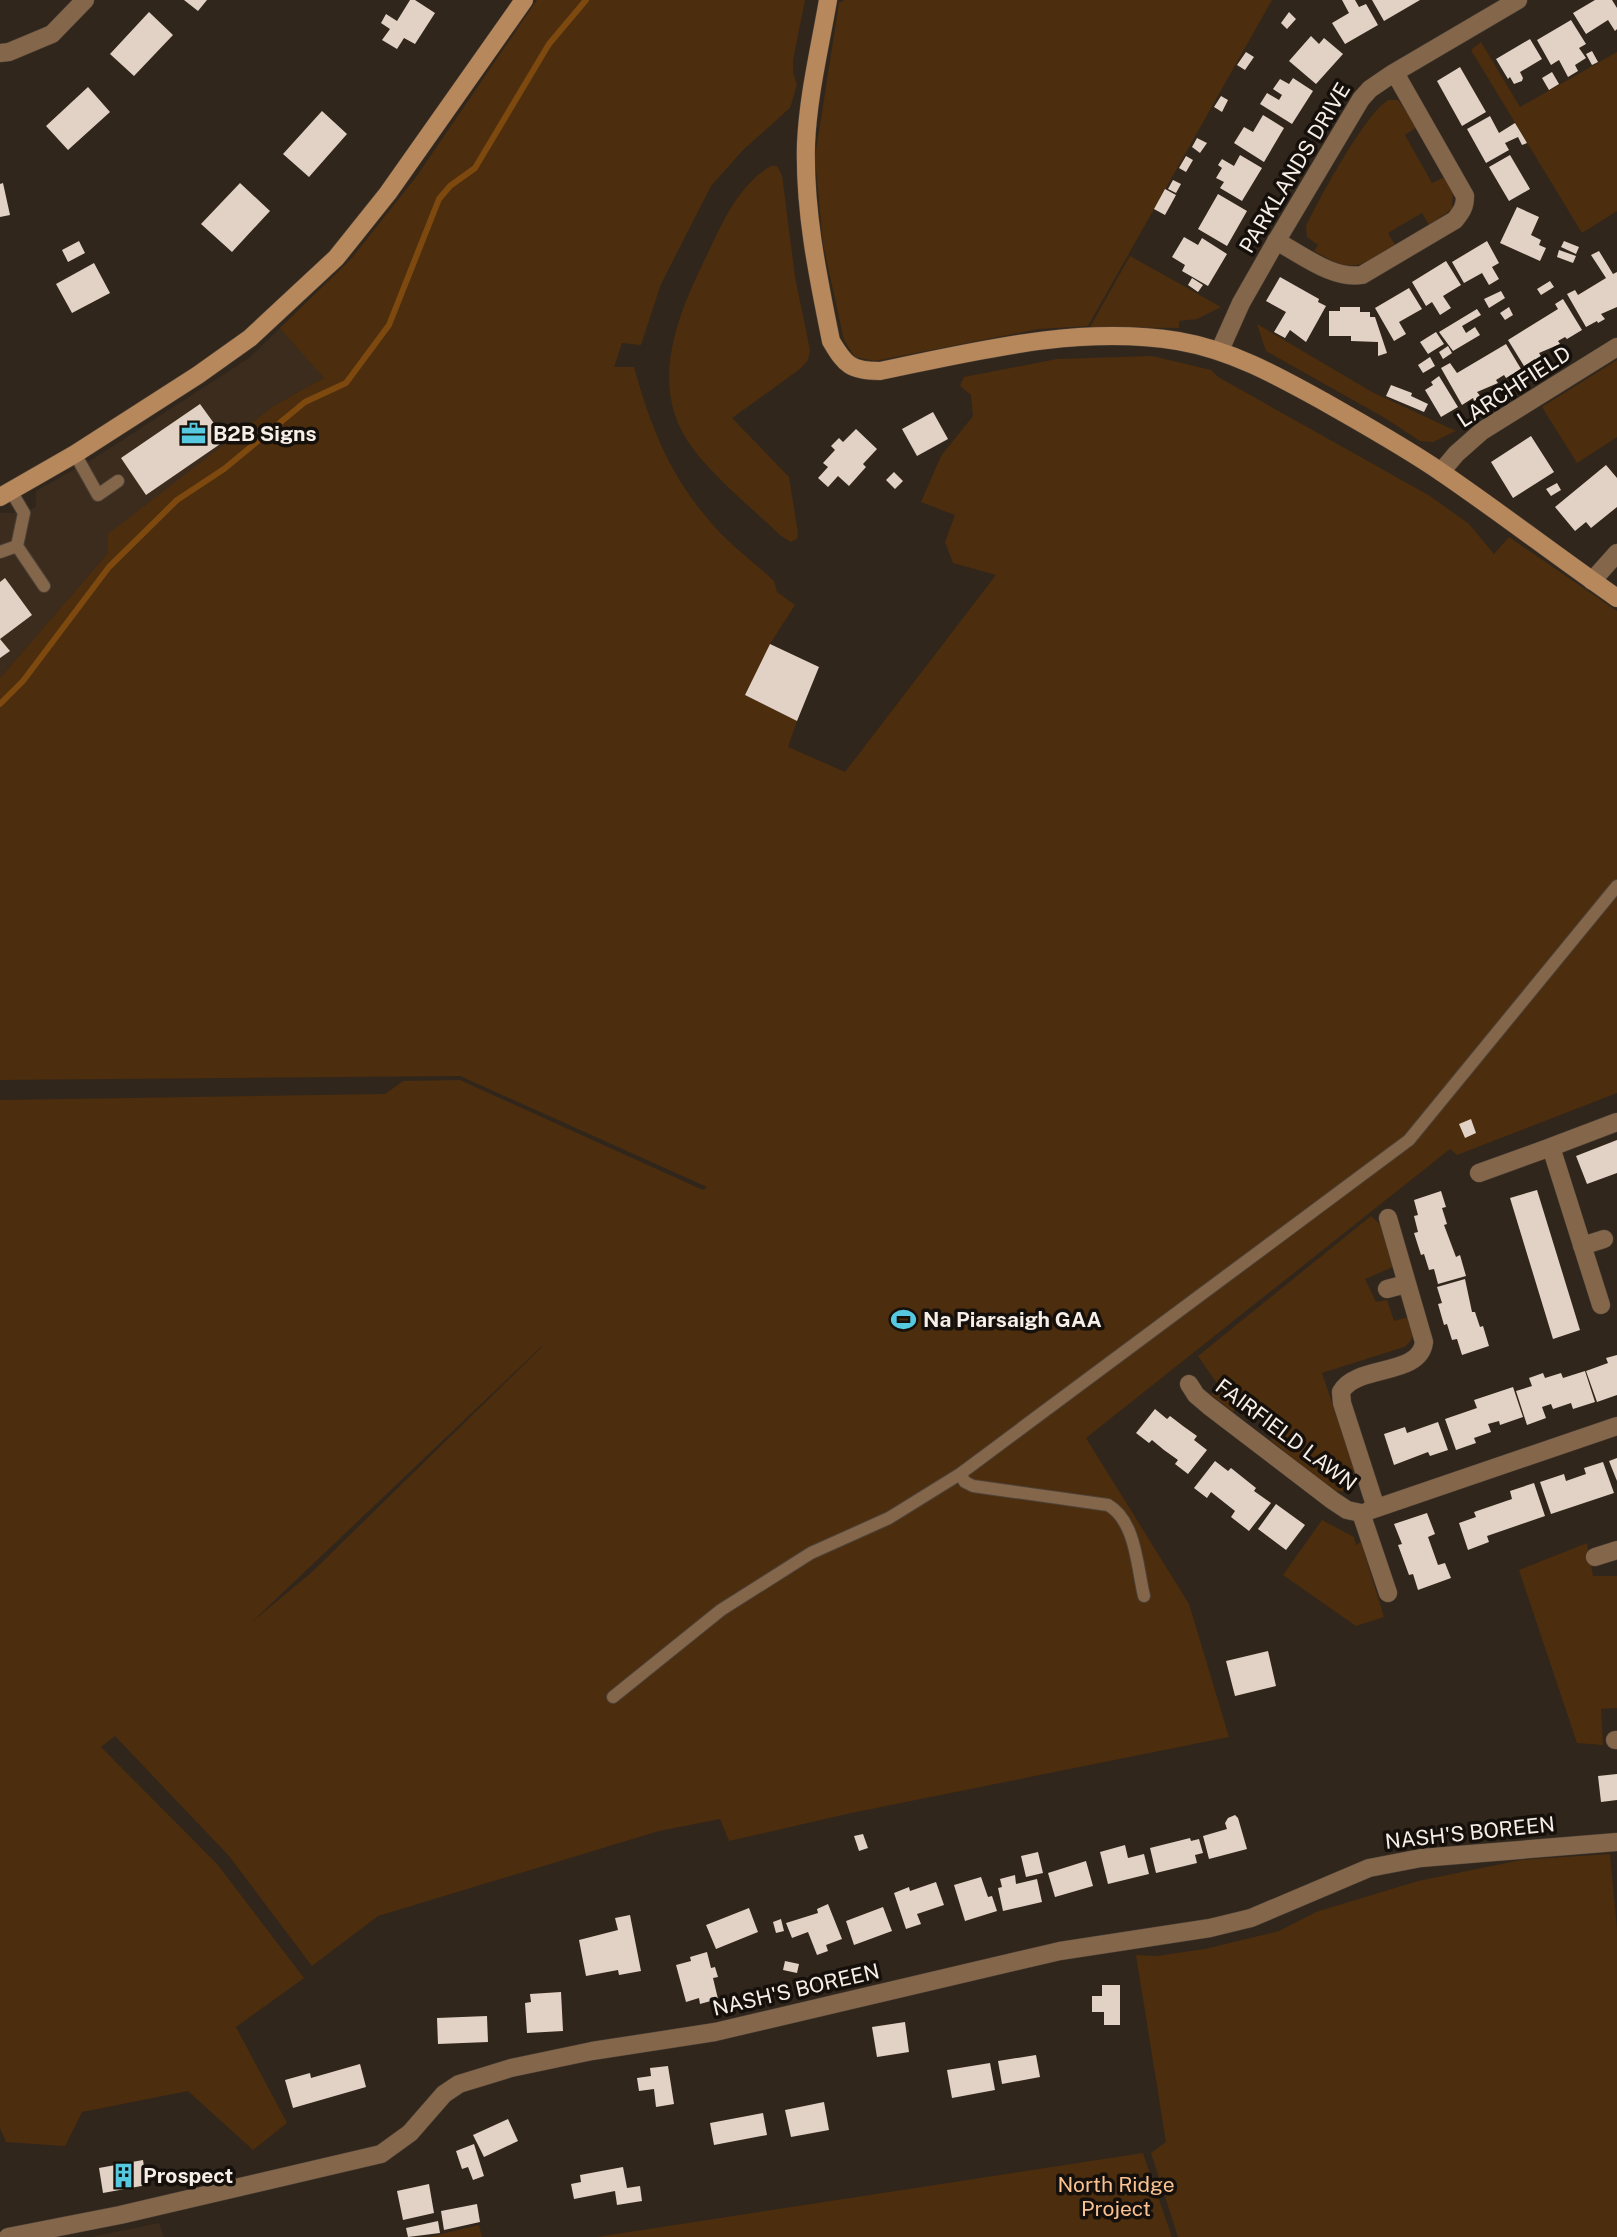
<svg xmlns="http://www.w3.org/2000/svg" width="1617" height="2237" viewBox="0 0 1617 2237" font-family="'Public Sans',sans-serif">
  <rect width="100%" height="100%" fill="#31261b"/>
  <path fill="#3c2c1d" d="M284,324L324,378L275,405L108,553L0,678V513H24L36,507V491L93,459L249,358Z
    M159,2223L164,2237H91Z"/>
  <path fill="#4c2d0e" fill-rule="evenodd" d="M537,0H805L793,60V73L797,85L790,108L743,150L711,186L661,284L641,345L622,343L614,367H634C651,428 670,477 714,526C731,546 754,562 774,581L777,592L795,605L770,644L745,695L797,721L788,747L845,772L996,575L953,563L945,542L955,515L921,502L941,456L973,416L971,395L960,386L964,377L1057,359L1152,356L1211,370L1218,377L1430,496L1469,524L1494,554L1509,537L1617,611V1093L1457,1155L1450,1149L1086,1438L1189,1604L1229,1737L851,1813L729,1841L720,1819L659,1831L378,1916L312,1966L229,1856L115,1736L101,1747L217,1864L304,1978L236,2027L287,2123L253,2150L188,2091L82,2112L65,2146L6,2142L0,2128V1100L385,1094L403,1081L460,1080L703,1190L707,1187L460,1076L0,1080V678L108,553V534L275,405L324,378L280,328L351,259L416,177ZM543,1346L311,1573L252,1622L542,1346Z
    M845,0H1272L1088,326L1039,329L875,361L855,357L844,340L823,244L815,157L839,3Z
    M1481,42L1520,107L1617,52V211L1582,233L1471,50Z
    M1388,100H1398L1417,127L1405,135L1432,183L1445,177L1453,192L1452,209L1429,225L1422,213L1388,233L1395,245C1357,268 1355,274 1314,251L1318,245L1307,237L1306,226C1320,197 1364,116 1388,100Z
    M771,166H777L782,175L795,277L810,350L808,360L800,369L732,418L789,477L798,533L797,539L791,542L781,536C754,510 716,479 694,450C646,389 677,316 707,255C722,223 739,184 771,166Z
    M1130,256L1221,307L1197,319L1179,321V328L1090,327Z
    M1257,324L1372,392L1456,431L1433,442L1420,441L1385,418L1266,351Z
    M1617,360V437L1577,463L1542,407Z
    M1371,1216L1382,1226L1393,1267L1365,1279L1376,1302L1387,1300L1394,1321L1408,1317C1413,1330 1417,1338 1404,1347L1322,1373L1355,1470L1356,1481C1350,1490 1345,1493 1334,1491L1270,1440L1278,1428L1245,1398L1233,1412L1211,1395L1218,1385L1198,1356Z
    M1322,1520L1354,1537L1356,1545L1361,1542L1384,1617L1356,1626L1283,1575Z
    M1587,1543L1593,1576H1617V1708L1601,1709L1603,1745L1577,1743L1519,1570Z
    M1610,1854L1617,1929V2237H1178L1151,2153L1166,2142L1136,1955L1156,1956L1205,1949L1279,1931L1316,1912L1418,1881L1521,1860Z
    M1143,2153L1172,2237H597Z
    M479,2225L482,2237H429Z"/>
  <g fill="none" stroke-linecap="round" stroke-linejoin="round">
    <path stroke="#7d490f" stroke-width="6" d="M0,704L23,681L109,567L177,500L224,469L305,402L346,383L389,325L439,199L450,186L475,168L549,44L586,0"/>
  </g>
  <path fill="#e2d2c5" d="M184,0H207L198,11Z
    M410,0H415L435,13L415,44L404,38L397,49L382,40L390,29L381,23L386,14L397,21Z
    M1342,0H1355L1359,7L1366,4L1378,25L1345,44L1332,23L1349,13Z
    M1372,0H1420L1384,21Z
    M1595,0H1612L1617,8V29L1615,31L1608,20L1586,34L1573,13Z
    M149,12L173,35L134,76L110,54Z
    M1289,12L1296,19L1287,29L1281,23Z
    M1571,20L1586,44L1579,48L1586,58L1575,65L1578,71L1568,77L1559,60L1551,65L1537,40Z
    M1311,36L1319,44L1324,38L1343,54L1316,84L1289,61Z
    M1530,39L1542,59L1520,72L1523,78L1522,81L1514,84L1510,77L1508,79L1496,59Z
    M1592,51L1598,62L1592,65L1586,54Z
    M1246,52L1254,57L1245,70L1237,65Z
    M1460,67L1486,112L1462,126L1437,81Z
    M1552,72L1559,84L1549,90L1542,78Z
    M1293,78L1313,91L1292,124L1260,104L1267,93L1279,100L1282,95L1273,89L1280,79L1289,84Z
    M88,87L110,112L68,150L46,126Z
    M1221,96L1228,100L1222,112L1214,107Z
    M322,111L347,134L309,177L283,154Z
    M1263,115L1284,128L1264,162L1234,143L1244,127L1253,132Z
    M1490,116L1499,133L1515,123L1527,143L1522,145L1518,137L1505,143L1509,150L1486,163L1467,129Z
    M1197,138L1207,143L1200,153L1192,147Z
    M1240,155L1262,168L1242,201L1220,188L1224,182L1216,178L1222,168L1218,165L1222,159L1234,166Z
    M1510,155L1530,189L1509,201L1489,167Z
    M1186,156L1193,160L1186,172L1179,168Z
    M1173,180L1181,184L1176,193L1168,189Z
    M3,183L10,215L0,217V184Z
    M240,183L270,211L232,252L201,224Z
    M1165,189L1176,195L1165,215L1154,209Z
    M1218,194L1247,211L1227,246L1198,229Z
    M1517,207L1539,217L1531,235L1541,240L1539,245L1546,248L1540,261L1500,243Z
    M1184,237L1198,245L1202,238L1227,254L1208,286L1182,271L1185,265L1172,257Z
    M79,241L85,253L68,262L62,250Z
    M1487,241L1499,263L1492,267L1499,279L1489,285L1482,273L1464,283L1452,262Z
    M1564,241L1579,247L1576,254L1561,247Z
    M1559,250L1576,256L1573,263L1557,257Z
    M1599,251L1613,274L1617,272V307L1601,314L1605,319L1598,323L1597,321L1586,327L1567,294L1575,290L1578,295L1606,278L1591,255Z
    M1446,261L1461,285L1443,296L1451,308L1440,315L1432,302L1426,306L1412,282Z
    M94,263L110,293L72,313L56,284Z
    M1280,277L1319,299L1318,302L1326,306L1306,342L1290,330L1285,338L1274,332L1286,312L1266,301Z
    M1192,278L1203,285L1198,292L1188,285Z
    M1550,281L1554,287L1541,295L1537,289Z
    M1409,288L1422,309L1399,322L1406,334L1394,341L1375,308Z
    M1501,291L1505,298L1489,308L1484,299Z
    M1563,299L1582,330L1567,339L1565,337L1558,341L1560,344L1539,353L1542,358L1536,362L1535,359L1524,366L1508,340L1558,309L1555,304Z
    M1340,307H1360V312H1370V317H1375L1387,353L1378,356V342L1351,341V336H1329V311H1340Z
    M1509,307L1513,315L1505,320L1500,313Z
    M1477,309L1481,315L1462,326L1466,333L1475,327L1480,335L1453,351L1439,332Z
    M1436,332L1444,344L1428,354L1420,342Z
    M1506,344L1521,369L1506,378L1504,375L1496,380L1498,383L1477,392L1481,397L1474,401L1473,398L1462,405L1441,368L1450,363L1457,373Z
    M1448,346L1452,353L1443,359L1439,352Z
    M1430,357L1435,366L1423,373L1418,365Z
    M1439,376L1458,407L1441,417L1425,390L1433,385L1431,382Z
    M1391,385L1412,393L1411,396L1428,404L1424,412L1386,396Z
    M200,404L226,440L146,495L121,458Z
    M933,412L948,439L917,456L902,429Z
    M856,429L877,449L863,464L866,467L849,486L838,476L828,487L818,478L828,467L823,463L835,450L831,446L839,438L843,442Z
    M1531,436L1554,472L1513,498L1491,462Z
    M1606,465L1617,478V507L1591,528L1586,522L1575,531L1555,507Z
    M894,472L903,481L895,489L886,480Z
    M1557,483L1561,490L1551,496L1546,489Z
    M5,578L32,615L0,639L10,651L0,658V582Z
    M770,644L819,667L797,721L745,695Z
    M1471,1119L1476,1133L1465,1138L1459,1124Z
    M1617,1140V1173L1587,1184L1576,1156Z
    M1537,1190L1580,1330L1553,1339L1510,1198Z
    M1441,1191L1446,1207L1442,1208L1447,1224L1444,1225L1456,1257L1460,1255L1466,1276L1438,1284L1434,1269L1429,1270L1424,1254L1421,1255L1414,1233L1418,1232L1414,1216L1418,1215L1414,1200Z
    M1465,1279L1472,1312H1475L1480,1327L1483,1326L1489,1346L1462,1355L1457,1339L1452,1340L1447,1324L1444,1325L1438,1304L1442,1303L1437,1287Z
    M1617,1355V1395L1597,1402L1586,1371L1608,1363L1606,1358Z
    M1585,1371L1595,1402L1573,1409L1571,1403L1553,1409L1551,1404L1542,1407L1546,1418L1527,1425L1516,1391L1532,1386L1529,1378L1543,1373L1545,1378L1561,1373L1563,1378Z
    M1513,1387L1523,1417L1500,1425L1499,1421L1488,1424L1491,1432L1474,1438L1476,1443L1456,1450L1445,1419L1477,1408L1474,1400Z
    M1155,1409L1167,1419L1170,1416L1183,1426L1197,1436L1194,1440L1207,1450L1188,1474L1175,1464L1178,1460L1164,1450L1152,1440L1149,1443L1136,1433Z
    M1438,1422L1448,1450L1430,1456L1428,1452L1394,1465L1384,1434L1405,1427L1407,1433Z
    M1617,1458V1481L1609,1461Z
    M1215,1461L1228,1471L1231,1468L1256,1488L1254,1491L1271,1503L1249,1531L1231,1517L1235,1511L1211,1492L1207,1498L1194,1488Z
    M1603,1462L1614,1493L1551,1514L1540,1482L1564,1474L1566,1481L1586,1474L1584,1468Z
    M1534,1483L1545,1516L1487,1536L1489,1542L1468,1550L1459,1523L1476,1517L1474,1512L1512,1499L1510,1491Z
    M1276,1504L1305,1525L1286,1550L1258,1529Z
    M1427,1513L1435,1534L1428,1537L1438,1565L1445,1563L1451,1578L1418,1590L1413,1574L1409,1575L1398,1545L1402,1544L1394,1524Z
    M1268,1651L1276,1686L1235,1696L1226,1661Z
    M1617,1774V1800L1601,1802L1598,1776Z
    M1235,1815L1238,1818L1247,1849L1209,1859L1203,1836L1227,1829L1225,1823L1228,1818Z
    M863,1834L868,1848L859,1851L854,1836Z
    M1190,1838L1191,1841L1199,1839L1203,1853L1195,1855L1197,1863L1156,1873L1150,1848Z
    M1125,1845L1128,1858L1144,1854L1149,1874L1108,1884L1100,1852Z
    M1038,1852L1043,1873L1026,1877L1021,1856Z
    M1086,1861L1093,1886L1055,1897L1048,1873Z
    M1015,1875L1016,1884L1037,1879L1042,1902L1003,1911L998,1888L1002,1887L1000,1879Z
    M981,1877L988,1897L992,1896L997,1911L965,1921L954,1885Z
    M936,1882L944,1905L917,1914L921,1924L906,1929L894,1893L909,1887L910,1891Z
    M828,1904L842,1939L826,1945L828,1951L817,1955L808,1932L792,1938L786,1923L818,1913L817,1909Z
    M883,1907L892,1931L854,1945L846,1921Z
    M749,1908L758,1932L716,1949L706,1925Z
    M630,1915L641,1971L619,1975L618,1970L586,1976L579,1940L618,1930L615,1918Z
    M781,1919L784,1931L776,1933L773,1922Z
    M707,1952L711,1968L715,1967L718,1977L713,1978L718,1999L700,2004L699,1998L686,2002L676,1965L691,1961L690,1957Z
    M785,1961L799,1964L797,1973L783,1970Z
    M1102,1985H1120V2025H1104V2012H1092V1996H1102Z
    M561,1992L563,2031L527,2033L525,2003L531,2002L530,1994Z
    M487,2016L488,2042L438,2044L437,2018Z
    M905,2022L909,2052L877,2057L872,2027Z
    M1036,2055L1040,2077L1002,2084L998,2061Z
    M990,2063L995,2090L952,2098L947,2070Z
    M360,2064L366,2087L293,2108L285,2080L310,2073L311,2078Z
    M668,2066L674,2104L656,2107L654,2089L639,2091L637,2078L651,2076L650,2068Z
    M824,2102L829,2130L791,2137L785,2110Z
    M763,2113L767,2135L714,2145L710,2123Z
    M508,2119L518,2141L484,2157L473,2135Z
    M474,2144L484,2176L473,2180L468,2167L462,2169L456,2151Z
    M143,2160L147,2185L103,2193L99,2168Z
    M623,2167L627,2188L640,2186L642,2201L617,2205L615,2191L574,2199L571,2184L581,2182L580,2175Z
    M429,2184L434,2213L403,2220L397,2191Z
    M477,2204L480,2222L444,2230L441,2211Z
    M438,2221L440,2233L408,2237L406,2228Z"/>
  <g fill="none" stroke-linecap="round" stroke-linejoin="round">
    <defs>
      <path id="lane" d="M75,454L98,495L118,481
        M11,491L24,513L17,546L44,586
        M0,552L17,546
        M960,1474L965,1482L973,1486L1108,1505C1136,1521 1137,1567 1144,1596
        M613,1697L721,1610L811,1553L889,1518L960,1474L1409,1140L1617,886"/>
      <path id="street" d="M0,53L9,52L52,34L85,0
        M1276,241C1301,254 1333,280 1362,275L1455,220C1462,211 1465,207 1465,196L1395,73
        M1220,350L1241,303L1274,245L1361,99L1370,89L1392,74L1518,0
        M1441,472L1456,454L1482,431L1617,347
        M1592,581L1617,553
        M1479,1173L1551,1147
        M1582,1246L1604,1239
        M1387,1289L1406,1284
        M1601,1305L1551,1147L1617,1122
        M1189,1384L1196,1395L1209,1406L1332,1500L1347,1510L1361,1513L1388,1593
        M1376,1508L1342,1403L1341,1392C1356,1364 1420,1377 1424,1342L1388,1218
        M1368,1511L1617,1426
        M1595,1557L1617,1550
        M1615,1740H1617
        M8,2237L120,2215L381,2154L410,2133L444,2094L459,2084L511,2068L592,2051L715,2032L1060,1951L1210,1928L1251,1918L1369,1868L1421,1858L1617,1842"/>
      <path id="secondary" d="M828,0C820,47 808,96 806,144C804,210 818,277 831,341C845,365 851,371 880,371C977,351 1078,325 1178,341C1231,350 1276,375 1323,401C1363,424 1403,446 1441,472C1501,513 1558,557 1617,598
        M0,497L75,454L198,375L250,338L336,258L388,193L524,0"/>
    </defs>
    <use href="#lane" stroke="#4d4238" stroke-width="14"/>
    <use href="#street" stroke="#4d4238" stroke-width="19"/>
    <use href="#secondary" stroke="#4d4238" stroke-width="19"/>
    <use href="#lane" stroke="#84664b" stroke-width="12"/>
    <use href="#street" stroke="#84664b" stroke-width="18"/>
    <use href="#secondary" stroke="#b8885d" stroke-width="18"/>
  </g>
  <defs>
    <symbol id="office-bare" viewBox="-9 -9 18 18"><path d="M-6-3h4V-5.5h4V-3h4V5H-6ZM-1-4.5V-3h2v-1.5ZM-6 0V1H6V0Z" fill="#56c9e0" stroke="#15100b" stroke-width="2.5" paint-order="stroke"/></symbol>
    <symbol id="stadium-bare" viewBox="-9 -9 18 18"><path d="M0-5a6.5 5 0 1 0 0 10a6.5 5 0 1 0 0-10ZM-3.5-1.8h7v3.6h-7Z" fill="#56c9e0" stroke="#15100b" stroke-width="2.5" paint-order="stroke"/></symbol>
    <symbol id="building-bare" viewBox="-9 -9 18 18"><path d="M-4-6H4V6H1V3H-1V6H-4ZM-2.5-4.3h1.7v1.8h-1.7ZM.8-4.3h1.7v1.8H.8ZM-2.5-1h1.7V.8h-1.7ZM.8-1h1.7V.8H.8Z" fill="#56c9e0" stroke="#15100b" stroke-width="2.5" paint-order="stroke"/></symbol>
  </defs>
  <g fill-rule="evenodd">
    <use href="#office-bare" x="176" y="416" width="35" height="35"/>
    <use href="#stadium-bare" x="886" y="1302" width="35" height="35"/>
    <use href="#building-bare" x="106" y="2158" width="35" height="35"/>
  </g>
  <g text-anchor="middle" stroke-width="7" stroke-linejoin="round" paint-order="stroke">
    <g font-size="21" fill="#f6eee7" stroke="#15100b">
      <text transform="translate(1295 168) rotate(-59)" y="7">PARKLANDS DRIVE</text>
      <text transform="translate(1514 387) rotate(-33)" y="7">LARCHFIELD</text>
      <text transform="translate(1286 1435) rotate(37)" y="7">FAIRFIELD LAWN</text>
      <text transform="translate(1470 1833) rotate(-6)" y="7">NASH'S BOREEN</text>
      <text transform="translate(796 1990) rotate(-13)" y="7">NASH'S BOREEN</text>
    </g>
    <g font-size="21" font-weight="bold" fill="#f6eee7" stroke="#15100b" text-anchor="start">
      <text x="213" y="441">B2B Signs</text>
      <text x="923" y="1327">Na Piarsaigh GAA</text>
      <text x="143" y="2183">Prospect</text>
    </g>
    <g font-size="21" fill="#fac290" stroke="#15100b">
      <text x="1116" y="2192">North Ridge<tspan x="1116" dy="24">Project</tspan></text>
    </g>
  </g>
</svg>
